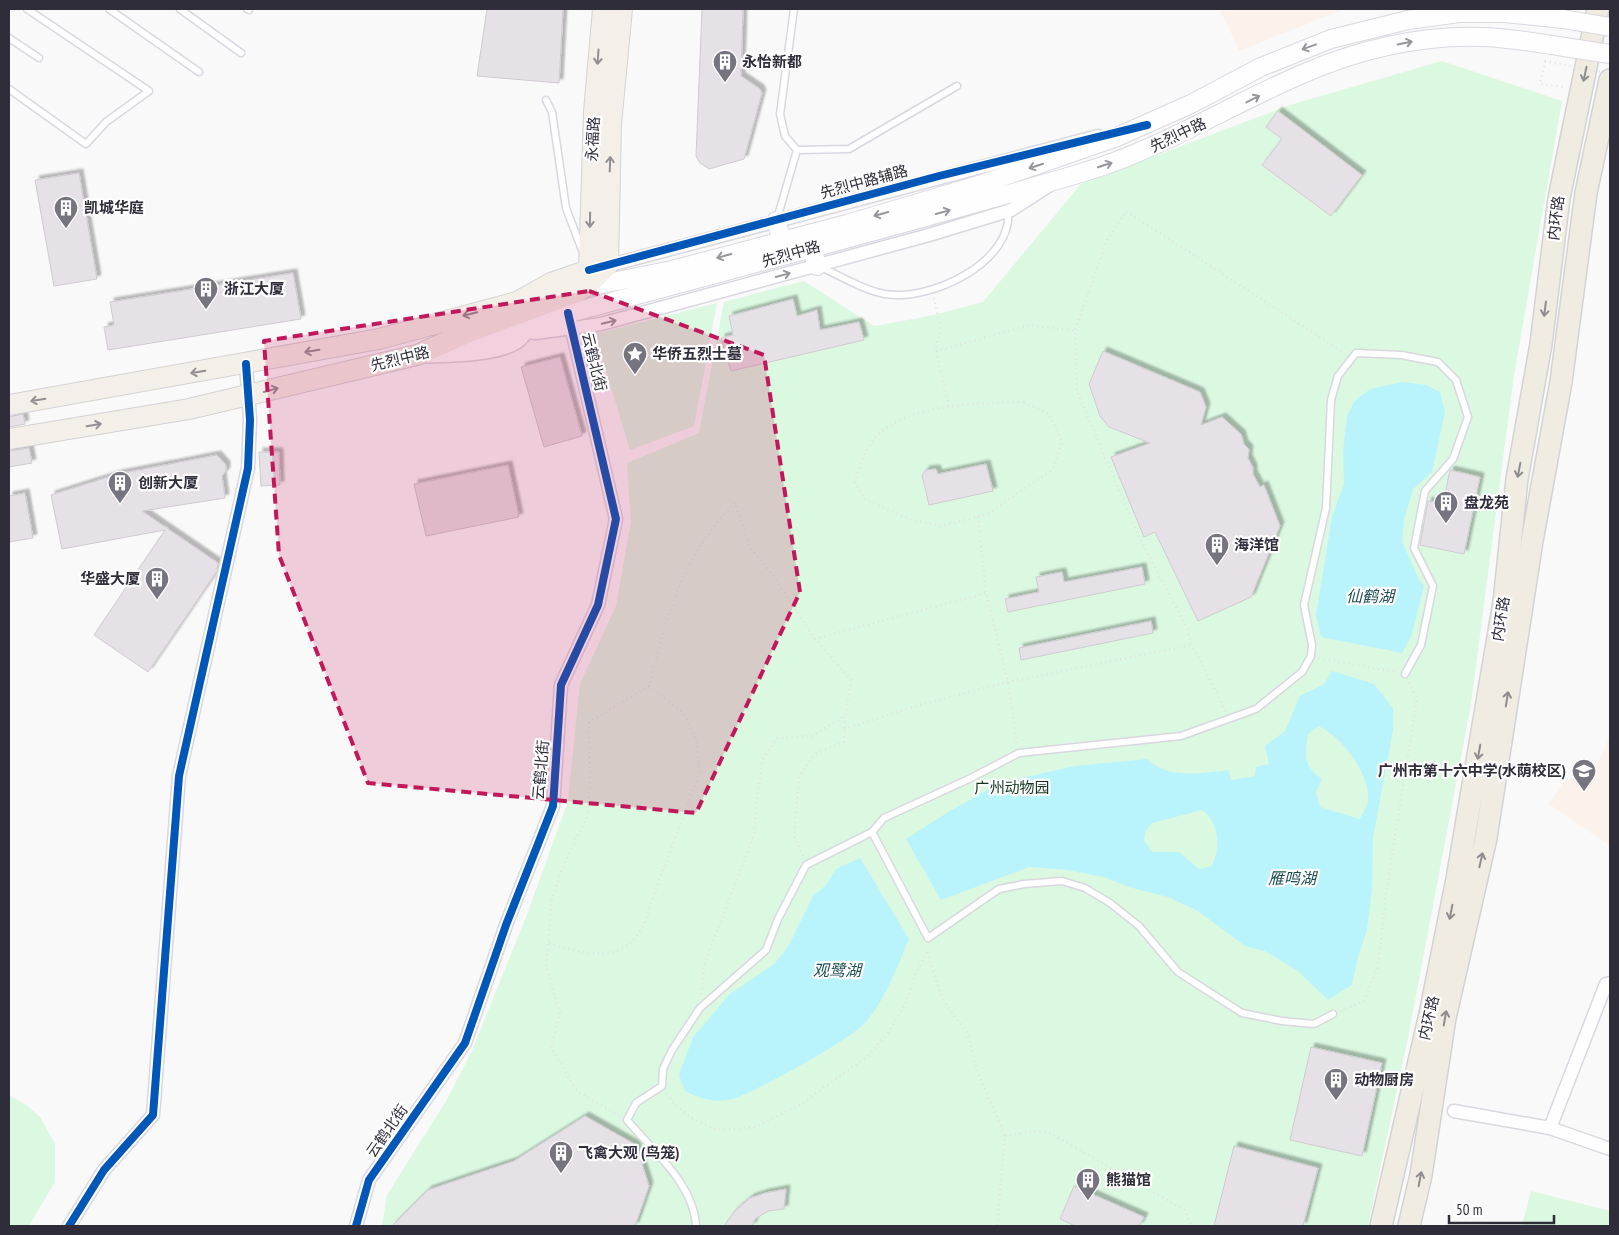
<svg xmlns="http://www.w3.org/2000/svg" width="1619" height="1235" viewBox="0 0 1619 1235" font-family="'PT Sans Narrow','Noto Sans SC',sans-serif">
  <defs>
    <filter id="shadow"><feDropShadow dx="4" dy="-4" stdDeviation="1" flood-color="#0004"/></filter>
  </defs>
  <rect width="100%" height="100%" fill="#f9f9f9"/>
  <path fill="#fbf2eb" d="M1220,9H1345L1239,51Z
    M1610,736V846L1549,804L1565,780L1593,773Z"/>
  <path fill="#dbf8e1" d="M1442,61L1562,101L1514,375L1471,704L1408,1038L1368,1226H382L387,1195L446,1101L471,1053L528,912L568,801L580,684L616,606L631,522L627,463L699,433L724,302L804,281L874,326L930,316L983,302L1081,184L1290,105Z
    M717,303L694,426L630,450L595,334Z
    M9,1095L28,1106L40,1117L55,1144V1182L29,1226H9Z
    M1531,1191L1610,1211V1226H1522Z"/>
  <path fill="#b9f4fc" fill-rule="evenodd" d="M1402,382L1426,385L1440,392L1445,412L1432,472L1413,489L1404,520L1402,541L1418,578L1424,586L1412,634L1402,653L1321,637L1316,615L1332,517L1344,484L1343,451L1347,416L1354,402L1370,389Z
    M1332,671L1374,684L1393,708V730L1373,838L1372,888L1367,930L1358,957L1352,985L1328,1000L1298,971L1265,951L1245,946L1198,911L1168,897L1129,887L1104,877L1067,870L1029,867L941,900L906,839L950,811L1000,783L1075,766L1148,759C1165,780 1205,773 1229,770L1231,780L1255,776L1256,767L1269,764L1265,746L1285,731L1300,696L1324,684ZM1319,726C1343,739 1370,772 1368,802C1367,807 1362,814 1360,819L1320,807L1316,792L1322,779C1303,766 1305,756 1308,734ZM1202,810C1219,822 1221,847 1212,866L1199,869L1179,852H1153L1144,841L1145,832L1152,823Z
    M860,858L909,939C896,969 886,999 865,1023C851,1039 754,1093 732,1099C715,1103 700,1099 685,1091L679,1075L693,1037L730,994L774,964L788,947L813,896L826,885L836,869Z"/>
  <path fill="#e6e1e7" stroke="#cfcad0" filter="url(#shadow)" d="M487,9H563L559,83L477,76Z
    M702,9H743L741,76L760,89L762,93L744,159L709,169L700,163L696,156Z
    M1278,111L1362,175L1331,216L1262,165L1282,139L1266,127Z
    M79,173L97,279L54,286L35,180Z
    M293,273L301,319L108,350L104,327L114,325L110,302Z
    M793,299L797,316L817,310L820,330L859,322L864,340L731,371L721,338L733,335L729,316Z
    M1103,351L1200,392L1206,407L1201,425L1222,417L1241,434L1244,444L1249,449L1248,458L1253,468V474L1260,487L1264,485L1280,526L1251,597L1198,621L1155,532L1144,537L1111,457L1150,443L1109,427L1100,416L1089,384Z
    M560,357L582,436L544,447L521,367Z
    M23,414L25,424L9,427V417Z
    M29,448L32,463L9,467V451Z
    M259,452H279L280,485L261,486Z
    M217,455L226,465V471L222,476L225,498L142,511L218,563L217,571L148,672L94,635L165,530L62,549L51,495L118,474Z
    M986,464L993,491L929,505L922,475L926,470L936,469L938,474Z
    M508,465L519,517L426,536L414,484Z
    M1450,470L1480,477L1464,554L1420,545L1428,501L1443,504Z
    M25,493L33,538L9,542V496Z
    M1142,567L1145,584L1008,612L1005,599L1039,592L1036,577L1062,572L1064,582Z
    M1151,621L1153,633L1021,660L1019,648Z
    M1311,1047L1382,1063L1362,1156L1290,1140Z
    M585,1116L636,1145L649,1186L635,1226H392L428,1190L514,1161Z
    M1234,1146L1318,1168L1303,1226H1214Z
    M1074,1186L1144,1217L1139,1226H1075L1060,1219Z
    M786,1189L784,1209L768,1211L755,1219L752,1226H724L735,1211L750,1198L765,1193Z"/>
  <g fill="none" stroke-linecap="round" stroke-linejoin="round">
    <defs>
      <path id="service" d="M109,9L199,72
        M180,9L241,53
        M247,9L249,10
        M794,9L780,114L785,136L797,150L849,149L957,86
        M9,38L39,58
        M9,89L86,144L106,122L149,91L27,9
        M546,100L552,112L566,208L582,250
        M777,219L797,150
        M818,266C840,275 862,290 885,294C930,302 1015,262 1008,209
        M872,832L928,938L999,889L1024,884L1062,881L1085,888L1110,903L1139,926L1178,972L1242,1013L1282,1021L1314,1024L1333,1014
        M696,1226C694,1184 652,1150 627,1120L636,1103L662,1086L663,1069L672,1050L700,1008L766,950L778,919L806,865L872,832L884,818L971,778L1019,753L1181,736L1256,709L1302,672L1311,656L1312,645L1304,605L1326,508L1331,400L1338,376L1356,353L1401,355L1438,362L1456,380L1468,417L1453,459L1425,491L1414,548L1433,586L1421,645L1405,674"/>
      <path id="minor" d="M603,267L1098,136
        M517,331L536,333L601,324L929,235L1011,210L1050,185
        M1454,1111L1550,1128L1610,1149
        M1550,1128L1606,984L1610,983
        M69,1226L104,1170L153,1115L179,776L248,468L250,420L246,364
        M356,1226L369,1180L465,1043L506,925L553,806L561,685L598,605L616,519L568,313"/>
      <path id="tertiary" d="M424,355C446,354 508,355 522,336C526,330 525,323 524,316"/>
      <path id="secondary" d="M776,221L782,240
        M812,248L817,266
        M582,288L672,270L847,224L979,185L1117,137L1191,104L1261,67L1331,39L1408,20L1459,13H1504L1563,19
        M468,341C672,284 878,233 1081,173C1159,150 1226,107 1300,75C1356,50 1422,34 1484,37C1509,38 1533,42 1558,46"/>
      <path id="primary" d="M9,405L379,339L517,302L551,283L589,270L594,112L603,9
        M9,439L189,409L417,355L464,334L577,292L589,284L608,265L611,124L622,9"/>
      <path id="trunk" d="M1381,1226L1430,1014L1457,879L1504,602L1517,479L1541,344L1559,198L1598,9
        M1409,1226L1421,1175L1445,1018L1486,838L1532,541L1561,382L1586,193L1610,80"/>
    </defs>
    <use href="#service" stroke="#dad7e0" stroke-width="9"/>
    <use href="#minor" stroke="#dad7e0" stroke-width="15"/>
    <use href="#tertiary" stroke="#dad7e0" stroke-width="18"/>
    <use href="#secondary" stroke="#dad7e0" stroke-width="20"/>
    <use href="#primary" stroke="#d3d3d5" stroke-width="22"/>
    <use href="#trunk" stroke="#d3d3d5" stroke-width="24"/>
    <path stroke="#e2e2e2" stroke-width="2.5" stroke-dasharray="1 4" stroke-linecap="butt" d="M1545,61L1540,84L1565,87
      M934,298L941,331L937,340L936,351L949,406
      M936,351L1030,325L1075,331
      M1024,402L1049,414L1062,442L1053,469L988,514L942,526L909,519L864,499L855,481C860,466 864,452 874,439C904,403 980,403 1024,402Z
      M177,487L185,485L181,461
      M978,516L986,593L1008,682L1017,744
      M815,639L986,593
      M1319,658L1395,672
      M1226,711L1192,645L1185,624L1140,539L1077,391L1075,331L1106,242L1126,211L1344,353
      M844,729L923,704L1008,682L1192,645
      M803,856L794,836L799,777L815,754L844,742L845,716
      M549,943C597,959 636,964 650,905L699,774L697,743L684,714L649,686
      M927,952L943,1000L968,1034L977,1071L1005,1136L997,1226
      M701,994L704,965L754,835L758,790L763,759L777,738L812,736L845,716L851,680L815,639L773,575L750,547L735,503
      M1341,1011L1364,1001L1378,967L1386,893L1417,698L1408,682
      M667,1094L674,1104L690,1117L716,1130L755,1127L800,1105L868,1056L888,1033L906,1003L916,973L927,952
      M619,1116L577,1091L551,1048L560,1013L546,966L552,898L564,864L587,817L590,780L589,722L649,686C661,637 673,591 699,548C709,532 723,517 735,502
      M1005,1136L1034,1131L1048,1132L1185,1210L1191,1226"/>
    <use href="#service" stroke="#fefefe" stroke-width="6"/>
    <use href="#minor" stroke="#fefefe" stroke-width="12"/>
    <use href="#tertiary" stroke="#fefefe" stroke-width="15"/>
    <use href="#secondary" stroke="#fefefe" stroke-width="18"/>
    <use href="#primary" stroke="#f4f0e9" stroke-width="20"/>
    <use href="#trunk" stroke="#f0ece2" stroke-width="21"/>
    <defs>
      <path id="secondary-bridge" d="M1563,19L1610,27
        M1558,46L1610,54"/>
    </defs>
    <use href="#secondary-bridge" stroke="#dad7e0" stroke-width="20" stroke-linecap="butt"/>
    <path stroke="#e2e2e2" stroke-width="2.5" stroke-dasharray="1 4" stroke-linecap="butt" d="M1545,61L1610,74"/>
    <use href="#secondary-bridge" stroke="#fefefe" stroke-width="18"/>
    <defs>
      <path id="cycleway" d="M589,270L939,176L1147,125
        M69,1226L104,1170L153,1115L179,776L248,468L250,420L246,364
        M356,1226L369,1180L465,1043L506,925L553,806L561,685L598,605L616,519L568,313"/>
    </defs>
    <use href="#cycleway" stroke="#fff" stroke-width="11"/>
    <use href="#cycleway" stroke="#0057b8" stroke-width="8"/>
  </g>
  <defs><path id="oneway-shaft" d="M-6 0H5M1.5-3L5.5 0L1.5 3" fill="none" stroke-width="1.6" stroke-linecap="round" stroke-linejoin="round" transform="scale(1.25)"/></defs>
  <g stroke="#97969c">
    <use href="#oneway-shaft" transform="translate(1405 43) rotate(-12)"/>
    <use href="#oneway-shaft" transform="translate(1309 47) rotate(160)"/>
    <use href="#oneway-shaft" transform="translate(1253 99) rotate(-27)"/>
    <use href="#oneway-shaft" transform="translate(1105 165) rotate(-18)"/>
    <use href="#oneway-shaft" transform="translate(1036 166) rotate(162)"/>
    <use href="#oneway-shaft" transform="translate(943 212) rotate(-15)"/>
    <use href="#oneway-shaft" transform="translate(881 214) rotate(164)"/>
    <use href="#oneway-shaft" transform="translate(724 256) rotate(165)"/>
    <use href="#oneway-shaft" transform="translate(783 275) rotate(-15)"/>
    <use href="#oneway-shaft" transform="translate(609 322) rotate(-14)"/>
  </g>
  <g stroke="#928e92">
    <use href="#oneway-shaft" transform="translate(598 57) rotate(94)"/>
    <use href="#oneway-shaft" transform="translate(610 164) rotate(-88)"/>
    <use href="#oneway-shaft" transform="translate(590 220) rotate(91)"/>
    <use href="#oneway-shaft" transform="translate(470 314) rotate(166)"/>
    <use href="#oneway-shaft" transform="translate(312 351) rotate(170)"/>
    <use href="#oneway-shaft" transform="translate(198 372) rotate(170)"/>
    <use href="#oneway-shaft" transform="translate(271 390) rotate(-15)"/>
    <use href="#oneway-shaft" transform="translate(38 400) rotate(170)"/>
    <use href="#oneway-shaft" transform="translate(94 425) rotate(-9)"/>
  </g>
  <g stroke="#908c8e">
    <use href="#oneway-shaft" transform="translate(1585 74) rotate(102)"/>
    <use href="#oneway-shaft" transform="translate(1545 309) rotate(97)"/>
    <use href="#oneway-shaft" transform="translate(1519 470) rotate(101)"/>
    <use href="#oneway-shaft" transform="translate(1507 699) rotate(-81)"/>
    <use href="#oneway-shaft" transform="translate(1479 752) rotate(100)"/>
    <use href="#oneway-shaft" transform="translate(1481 860) rotate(-77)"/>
    <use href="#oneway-shaft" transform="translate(1451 912) rotate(101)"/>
    <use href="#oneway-shaft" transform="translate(1445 1018) rotate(-80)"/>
    <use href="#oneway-shaft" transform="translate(1420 1179) rotate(-79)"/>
  </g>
  <path fill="#c2185b" fill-opacity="0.2" stroke="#c2185b" stroke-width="4" stroke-dasharray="10 6" stroke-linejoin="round" d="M589,291L764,355L800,592L696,813L368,783L279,555L264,341Z"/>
  <defs>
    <symbol id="building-pin" viewBox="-11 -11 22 30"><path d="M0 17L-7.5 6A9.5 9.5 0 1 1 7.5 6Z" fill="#76747e" stroke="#fff"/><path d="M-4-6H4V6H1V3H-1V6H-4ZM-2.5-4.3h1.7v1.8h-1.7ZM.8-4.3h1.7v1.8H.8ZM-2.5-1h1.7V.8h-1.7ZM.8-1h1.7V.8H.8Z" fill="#fff"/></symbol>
    <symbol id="sight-pin" viewBox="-11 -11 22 30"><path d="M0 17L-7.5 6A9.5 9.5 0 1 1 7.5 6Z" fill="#76747e" stroke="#fff"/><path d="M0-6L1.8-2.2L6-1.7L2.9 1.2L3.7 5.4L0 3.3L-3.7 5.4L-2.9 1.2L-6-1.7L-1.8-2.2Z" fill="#fff"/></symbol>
    <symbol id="school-pin" viewBox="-11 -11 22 30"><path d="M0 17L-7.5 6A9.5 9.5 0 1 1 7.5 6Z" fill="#76747e" stroke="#fff"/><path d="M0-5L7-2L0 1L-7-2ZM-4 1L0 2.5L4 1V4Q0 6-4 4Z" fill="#fff"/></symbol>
  </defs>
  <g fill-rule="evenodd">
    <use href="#building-pin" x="711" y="48" width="28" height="38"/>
    <use href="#building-pin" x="52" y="194" width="28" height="38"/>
    <use href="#building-pin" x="192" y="275" width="28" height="38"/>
    <use href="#sight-pin" x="621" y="340" width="28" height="38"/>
    <use href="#building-pin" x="106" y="469" width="28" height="38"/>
    <use href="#building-pin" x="1432" y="489" width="28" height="38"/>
    <use href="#building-pin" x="1203" y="531" width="28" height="38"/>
    <use href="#building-pin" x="143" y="565" width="28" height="38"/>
    <use href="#school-pin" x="1570" y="757" width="28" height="38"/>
    <use href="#building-pin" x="1322" y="1066" width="28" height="38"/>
    <use href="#building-pin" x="547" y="1139" width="28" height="38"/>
    <use href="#building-pin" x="1074" y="1166" width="28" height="38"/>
  </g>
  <g text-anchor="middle" stroke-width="4.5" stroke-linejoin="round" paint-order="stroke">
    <g font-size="15" font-weight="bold" fill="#302d3b" stroke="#fff" text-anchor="start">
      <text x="742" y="67">永怡新都</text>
      <text x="84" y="213">凯城华庭</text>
      <text x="224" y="294">浙江大厦</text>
      <text x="652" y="359">华侨五烈士墓</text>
      <text x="138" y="488">创新大厦</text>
      <text x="1464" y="508">盘龙苑</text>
      <text x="1234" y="550">海洋馆</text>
      <text x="140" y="584" text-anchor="end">华盛大厦</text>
      <text x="1566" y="776" text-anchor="end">广州市第十六中学(水荫校区)</text>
      <text x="1354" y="1085">动物厨房</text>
      <text x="578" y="1158">飞禽大观 (鸟笼)</text>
      <text x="1106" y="1185">熊猫馆</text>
    </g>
    <g font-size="15" fill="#302d3b" stroke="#fff">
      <text transform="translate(1178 135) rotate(-25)" y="5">先烈中路</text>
      <text transform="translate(593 139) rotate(-87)" y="5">永福路</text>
      <text transform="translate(864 182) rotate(-15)" y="5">先烈中路辅路</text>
      <text transform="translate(1556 218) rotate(-83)" y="5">内环路</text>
      <text transform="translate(791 254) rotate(-16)" y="5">先烈中路</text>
      <text transform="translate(400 359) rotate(-14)" y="5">先烈中路</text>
      <text transform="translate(594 362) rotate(76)" y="5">云鹤北街</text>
      <text transform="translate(1501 619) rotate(-81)" y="5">内环路</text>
      <text transform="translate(541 770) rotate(-85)" y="5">云鹤北街</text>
      <text transform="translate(1429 1018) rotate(-77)" y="5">内环路</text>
      <text transform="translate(387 1131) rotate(-55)" y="5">云鹤北街</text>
    </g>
    <g font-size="15" fill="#13311b" stroke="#fff">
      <text x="1012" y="793">广州动物园</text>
    </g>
    <g font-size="16" font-style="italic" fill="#1e4f55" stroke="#fff">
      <text x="1370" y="602">仙鹤湖</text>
      <text x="1292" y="884">雁鸣湖</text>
      <text x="837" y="976">观鹭湖</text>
    </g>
  </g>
  <rect width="1619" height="1235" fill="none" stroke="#302d3b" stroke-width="20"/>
  <path d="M1449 1215v8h105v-8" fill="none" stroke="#302d3b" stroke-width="2.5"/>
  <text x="1456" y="1215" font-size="15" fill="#302d3b" stroke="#ffffff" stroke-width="4" paint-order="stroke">50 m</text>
</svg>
